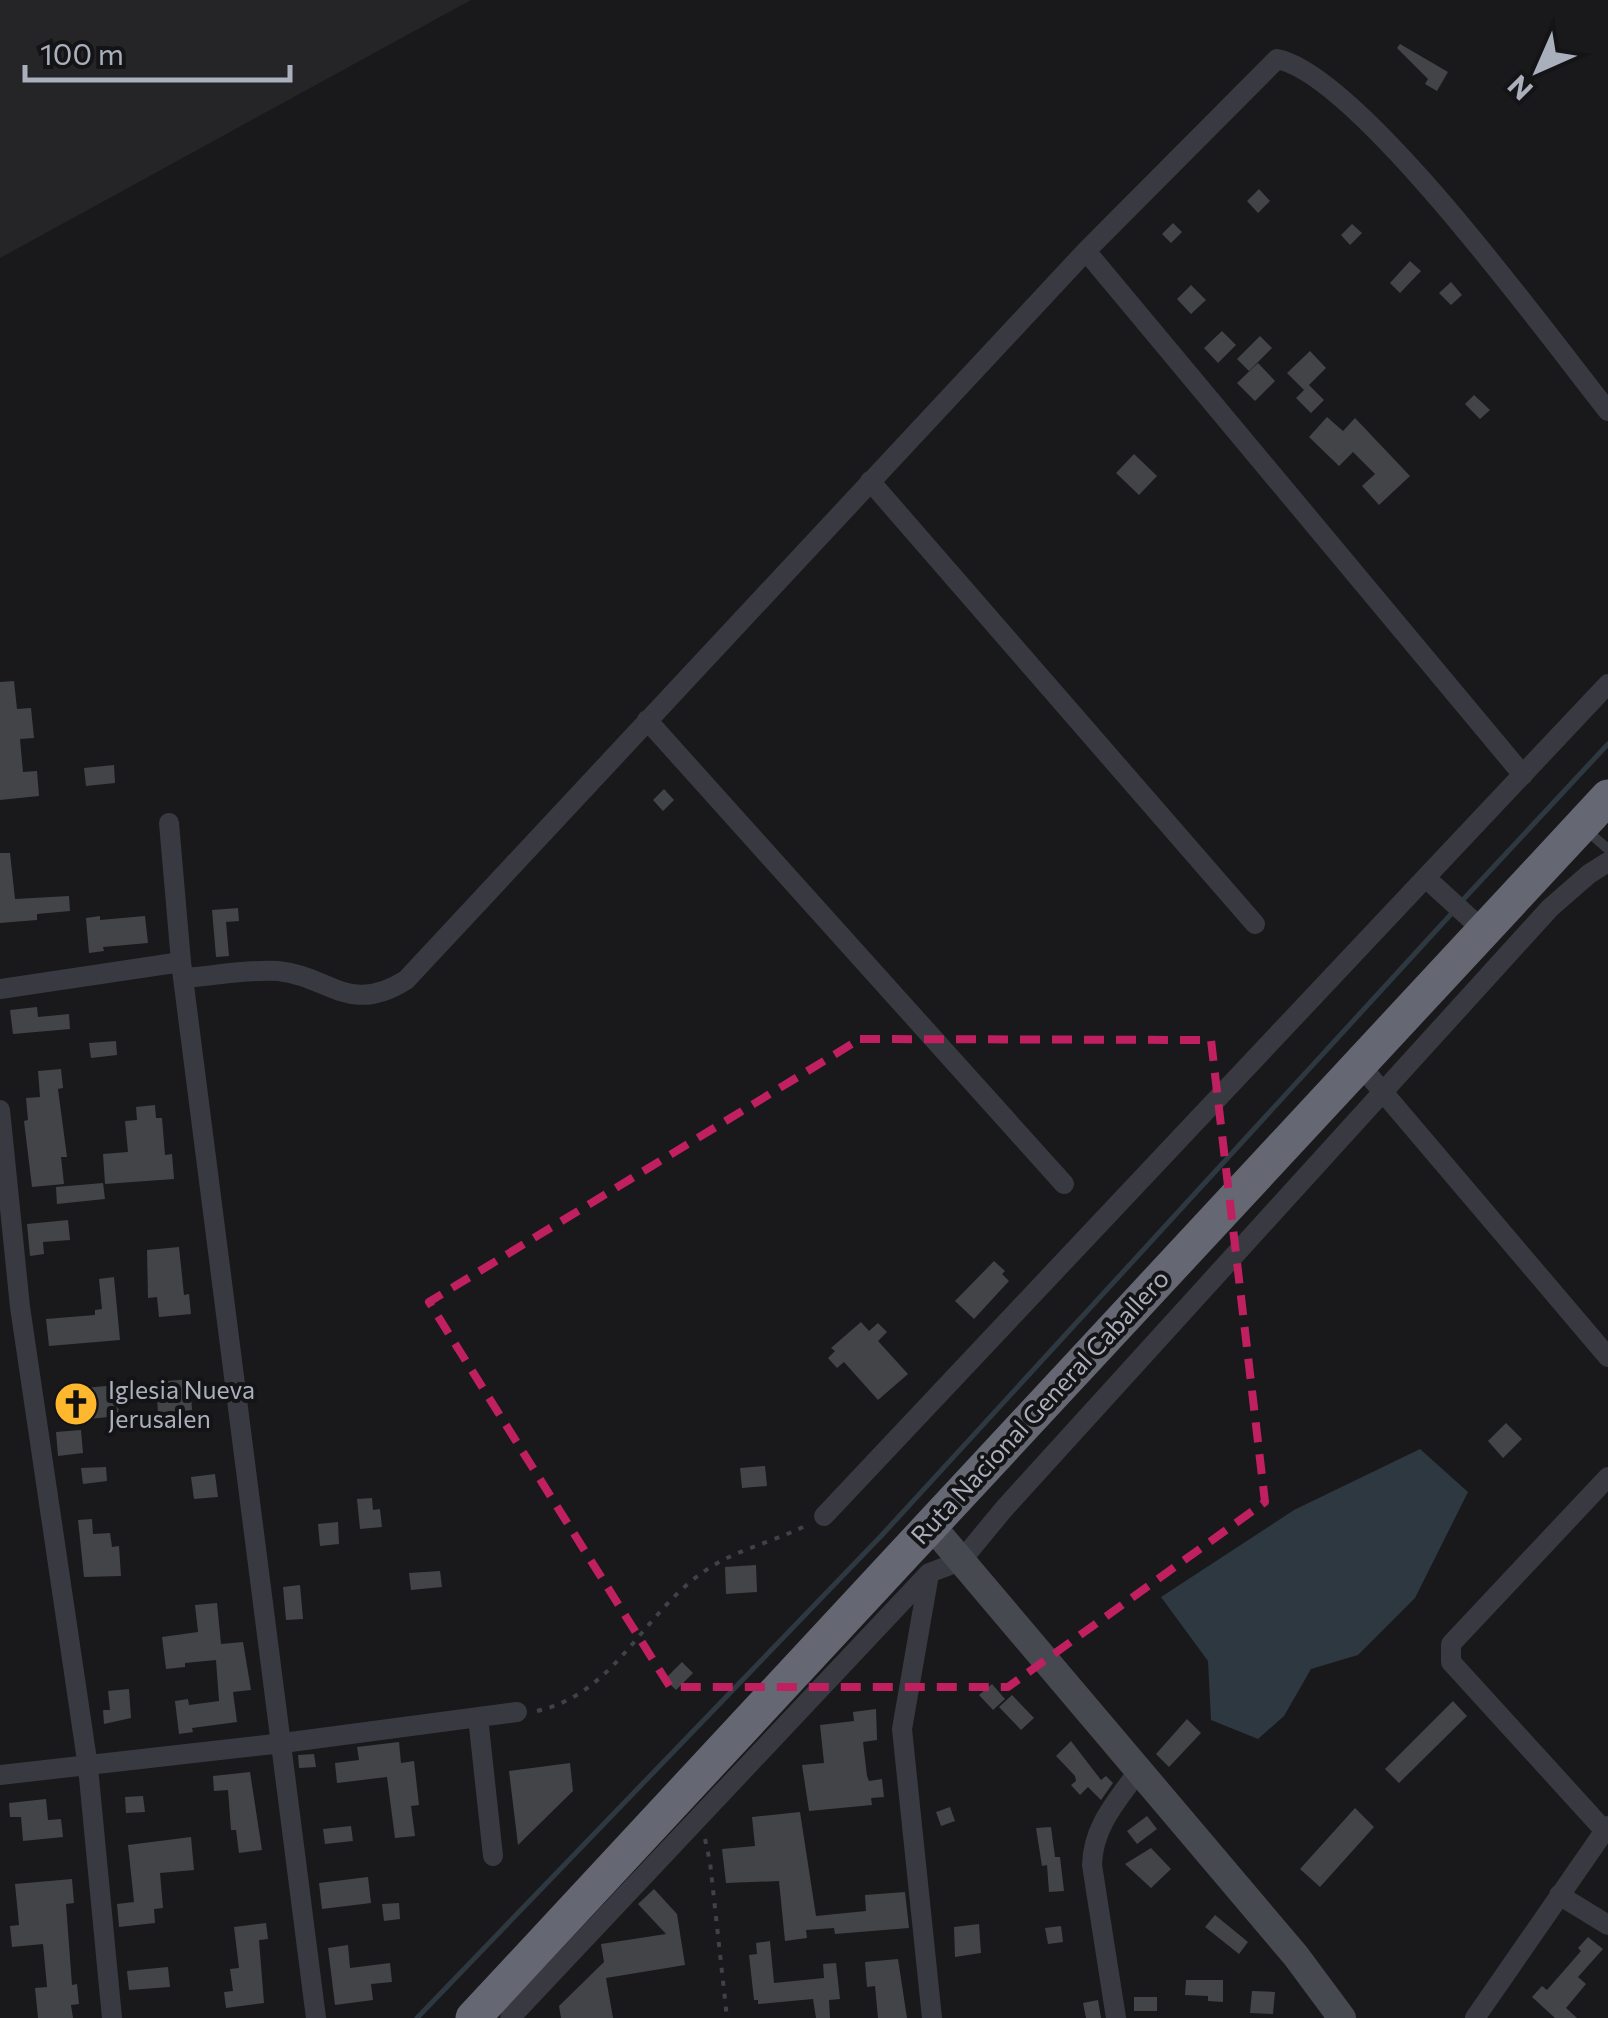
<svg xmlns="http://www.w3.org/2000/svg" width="1608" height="2018" viewBox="0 0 1608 2018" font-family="Commissioner,sans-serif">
  <rect width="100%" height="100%" fill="#19191b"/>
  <path fill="#252528" d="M0,0H471L0,258Z"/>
  <path fill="#2d3841" d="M1420,1449L1468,1492L1415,1598L1358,1655L1311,1669L1284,1716L1258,1739L1211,1720L1208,1661L1161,1597L1294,1510Z"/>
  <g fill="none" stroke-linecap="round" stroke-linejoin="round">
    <path stroke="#2d3841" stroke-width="5" d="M1460,903L1608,744
      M417,2018L882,1535L1453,912"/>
  </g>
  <path fill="#434448" d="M1400,44L1448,72L1437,91L1425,84L1428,79L1397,48Z
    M1259,189L1270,201L1258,213L1247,201Z
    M1173,223L1182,232L1171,243L1162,234Z
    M1352,224L1362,233L1350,245L1341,235Z
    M1410,261L1421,271L1400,293L1390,283Z
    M1451,282L1462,295L1451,305L1439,293Z
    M1191,285L1206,300L1191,314L1177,299Z
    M1222,331L1236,345L1218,363L1204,348Z
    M1260,336L1272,348L1249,371L1237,359Z
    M1310,351L1326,368L1304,390L1287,373Z
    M1258,363L1275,381L1255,401L1237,383Z
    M1309,385L1324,400L1311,413L1296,398Z
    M1474,395L1490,410L1480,419L1465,404Z
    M1327,417L1343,431L1355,418L1410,476L1379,505L1362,486L1375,474L1353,452L1339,466L1309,437Z
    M1134,454L1157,476L1139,495L1116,473Z
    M14,681L17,709L31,708L34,738L20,739L23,772L37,771L39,796L0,800V682Z
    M114,765L115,783L86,786L84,768Z
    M664,789L674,800L663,811L653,800Z
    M0,853H10L15,899L69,896L70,911L37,914V920L0,923Z
    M238,908L239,921L226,922L229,956L216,957L212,910Z
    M100,916V920L145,916L148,943L103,947L104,951L89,953L86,918Z
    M37,1007L38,1017L69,1014L70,1029L13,1034L10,1010Z
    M116,1041L117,1055L91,1058L89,1043Z
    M61,1069L63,1088L58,1089L67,1157H61L64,1184L32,1187L24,1121L28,1120L26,1098L40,1097L38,1071Z
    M155,1105L156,1118H162L165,1155L172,1154L174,1179L105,1184L103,1154L128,1152L125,1121L137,1120L136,1107Z
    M103,1183L105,1199L57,1204L56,1187Z
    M68,1220L70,1240L43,1242L44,1254L30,1256L27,1224Z
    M179,1247L184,1295L189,1294L191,1314L159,1317L157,1297L148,1298L147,1250Z
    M994,1261L1005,1271L1002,1274L1009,1281L974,1319L955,1301Z
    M114,1277L120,1340L49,1346L46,1319L95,1315V1310L102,1309L99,1279Z
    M861,1322L869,1331L878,1323L887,1332L878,1341L908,1374L878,1400L844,1362L837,1368L828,1358L835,1351L831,1348Z
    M190,1379L192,1410L158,1413L156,1382Z
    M116,1385L119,1416L78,1420L75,1389Z
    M1506,1423L1522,1439L1503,1458L1488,1441Z
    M81,1430L83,1453L58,1456L56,1432Z
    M765,1466L767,1486L742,1488L740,1468Z
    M106,1467L107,1481L83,1484L81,1468Z
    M215,1474L218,1497L194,1499L191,1477Z
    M372,1498L373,1510L380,1509L382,1527L360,1529L357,1499Z
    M92,1519L93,1534L110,1533L112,1547L119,1546L121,1576L84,1577L78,1520Z
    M338,1522L339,1544L320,1546L318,1524Z
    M756,1565L757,1592L726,1594L725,1567Z
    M440,1571L442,1587L411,1590L409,1573Z
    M300,1585L303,1619L286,1620L283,1587Z
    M217,1603L221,1644L243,1642L251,1690L233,1692L237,1722L192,1728L193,1732L179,1734L175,1701L188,1699L189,1705L219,1701L216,1660L185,1663V1667L166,1669L162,1637L198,1632L195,1605Z
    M682,1662L693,1673L676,1690L665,1679Z
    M992,1684L1005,1699L993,1710L979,1695Z
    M129,1689L131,1718L104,1724L103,1710H110L108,1691Z
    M1012,1695L1034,1718L1021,1730L999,1707Z
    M1453,1701L1467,1716L1399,1783L1385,1769Z
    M876,1709L877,1740L863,1742L867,1776L869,1781L882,1779L884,1797L871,1798L872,1805L809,1811L802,1765L824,1763L820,1725L854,1721L853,1712Z
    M1187,1719L1201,1733L1169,1767L1156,1754Z
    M1071,1741L1101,1780L1106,1776L1113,1783L1101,1800L1088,1787L1080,1795L1071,1785L1076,1781L1075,1776L1056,1756Z
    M399,1742L401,1763L414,1761L419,1805L411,1806L415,1836L395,1838L387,1777L337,1783L335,1763L359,1760L357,1747Z
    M314,1754L316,1767L299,1768L298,1755Z
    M570,1763L573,1791L518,1845L509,1771Z
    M250,1772L262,1850L239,1853L236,1830H231L228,1790L214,1791L213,1776Z
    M143,1796L145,1812L126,1813L125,1797Z
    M46,1799L48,1820L61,1819L63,1837L23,1841L21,1817H10L9,1803Z
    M950,1807L955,1821L941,1826L936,1812Z
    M1355,1808L1374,1827L1320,1887L1300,1869Z
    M800,1812L816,1916L866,1911L865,1895L905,1892L909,1928L835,1934L834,1928L806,1930L807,1938L785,1941L779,1881L726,1883L722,1849L755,1846L752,1817Z
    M1147,1816L1157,1829L1137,1844L1127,1831Z
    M351,1826L353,1841L325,1844L323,1829Z
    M1051,1827L1055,1857H1060L1064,1891L1049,1892L1047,1865L1042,1866L1036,1828Z
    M191,1837L194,1870L160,1873L163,1908L154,1909L155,1923L119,1927L117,1904L134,1902L128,1845Z
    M1151,1848L1171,1869L1151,1888L1125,1864Z
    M368,1877L371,1903L322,1909L319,1883Z
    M72,1879L74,1903L66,1904L72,1985L77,1984L79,2004L71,2005L73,2018H38L35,1988L47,1987L43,1944L12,1947L10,1926L19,1925L15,1884Z
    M654,1889L677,1914L685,1965L606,1978L613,2018H561L559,2006L604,1962L601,1944L666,1934L638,1904Z
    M399,1903L400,1919L384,1921L382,1904Z
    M1215,1915L1248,1942L1239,1954L1205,1927Z
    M266,1923L268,1939L259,1940L264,2003L226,2008L224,1992L233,1991L230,1969L239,1968L234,1927Z
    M979,1924L981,1953L955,1957L954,1927Z
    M1061,1926L1063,1942L1048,1944L1045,1928Z
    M1588,1937L1603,1949L1578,1977L1586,1984L1566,2008L1577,2018H1555L1532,1997L1542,1986L1547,1990L1581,1951L1578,1948Z
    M770,1941L774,1983L824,1978L823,1964L836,1963L840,1999L829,2000L830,2018H816L813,1999L758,2004V2000H754L749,1955L757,1954L756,1943Z
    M348,1945L350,1968L390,1963L392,1982L371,1984L373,2000L335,2005L328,1948Z
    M898,1959L907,2018H878L875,1986L867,1987L865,1962Z
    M168,1967L170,1987L129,1990L127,1971Z
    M1186,1980H1223V2002L1208,2001V1996L1185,1995Z
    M1252,1991L1275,1992L1273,2014L1250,2013Z
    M1134,1997H1157V2011H1134Z
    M1098,2000L1101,2018H1086L1083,2003Z"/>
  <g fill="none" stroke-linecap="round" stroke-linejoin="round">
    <path stroke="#3f4248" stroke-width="4" stroke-dasharray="5 8" stroke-linecap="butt" d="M537,1711C609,1695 637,1627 689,1583C727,1550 763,1547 807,1525
      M705,1839L710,1862L727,2018"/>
    <path stroke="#393a41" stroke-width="10" d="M1586,830L1608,849"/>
    <path stroke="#393a41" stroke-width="20" d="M1086,251L1523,775
      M870,481L1255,924
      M647,720L1064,1184
      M169,823L181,962L316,2018
      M1427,879L1484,931
      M183,978C214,976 248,969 278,971C329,976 349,1016 406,980L1086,251L1277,59C1359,75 1549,337 1608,411
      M0,989L181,962
      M1360,1065L1608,1357
      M0,1110L20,1307L88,1767L112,2018
      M824,1516L1608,684
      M929,1574L902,1729L932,2018
      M478,1717L493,1856
      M0,1775L283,1743L517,1712
      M1604,1830L1451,1662V1644L1608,1477
      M1559,1895L1608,1925
      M510,2018L929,1573L961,1561L1003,1510L1550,908L1589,874L1608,862
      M1116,2018L1092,1865C1093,1826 1117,1801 1139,1770
      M1475,2018L1608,1826"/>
    <path stroke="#474951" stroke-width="28" d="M931,1525L1296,1956L1342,2018"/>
    <path stroke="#656872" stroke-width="35" d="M473,2018L1608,797"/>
  </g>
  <path fill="none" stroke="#c12060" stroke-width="8" stroke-dasharray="20 12" stroke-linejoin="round" d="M860,1039L1211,1040L1265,1502L1008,1687H670L429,1302Z"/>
  <defs>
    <symbol id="church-disc" viewBox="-11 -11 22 22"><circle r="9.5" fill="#ffb82d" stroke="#141416"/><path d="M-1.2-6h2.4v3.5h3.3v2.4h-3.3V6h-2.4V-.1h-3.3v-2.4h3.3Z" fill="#111"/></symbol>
  </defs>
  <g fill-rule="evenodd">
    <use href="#church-disc" x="51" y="1379" width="50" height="50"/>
  </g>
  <g text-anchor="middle" stroke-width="8" stroke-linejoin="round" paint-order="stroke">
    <g font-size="25" fill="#aaafbc" stroke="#141416" text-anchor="start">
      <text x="108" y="1399">Iglesia Nueva<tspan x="108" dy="29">Jerusalen</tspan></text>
    </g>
    <g font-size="25" fill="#aaafbc" stroke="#141416">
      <text transform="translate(1040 1407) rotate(-47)" y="9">Ruta Nacional General Caballero</text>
    </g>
  </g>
  <g transform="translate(1538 70) rotate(225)" stroke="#141416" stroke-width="8" paint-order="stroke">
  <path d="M0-8L18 38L0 25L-18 38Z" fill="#aaafbc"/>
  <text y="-15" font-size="28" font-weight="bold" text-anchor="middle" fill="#aaafbc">N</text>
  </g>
  <path d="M25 65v15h265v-15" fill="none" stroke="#aaafbc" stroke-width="5"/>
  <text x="40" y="65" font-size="30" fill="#aaafbc" stroke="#141416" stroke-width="8" paint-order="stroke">100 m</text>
</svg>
